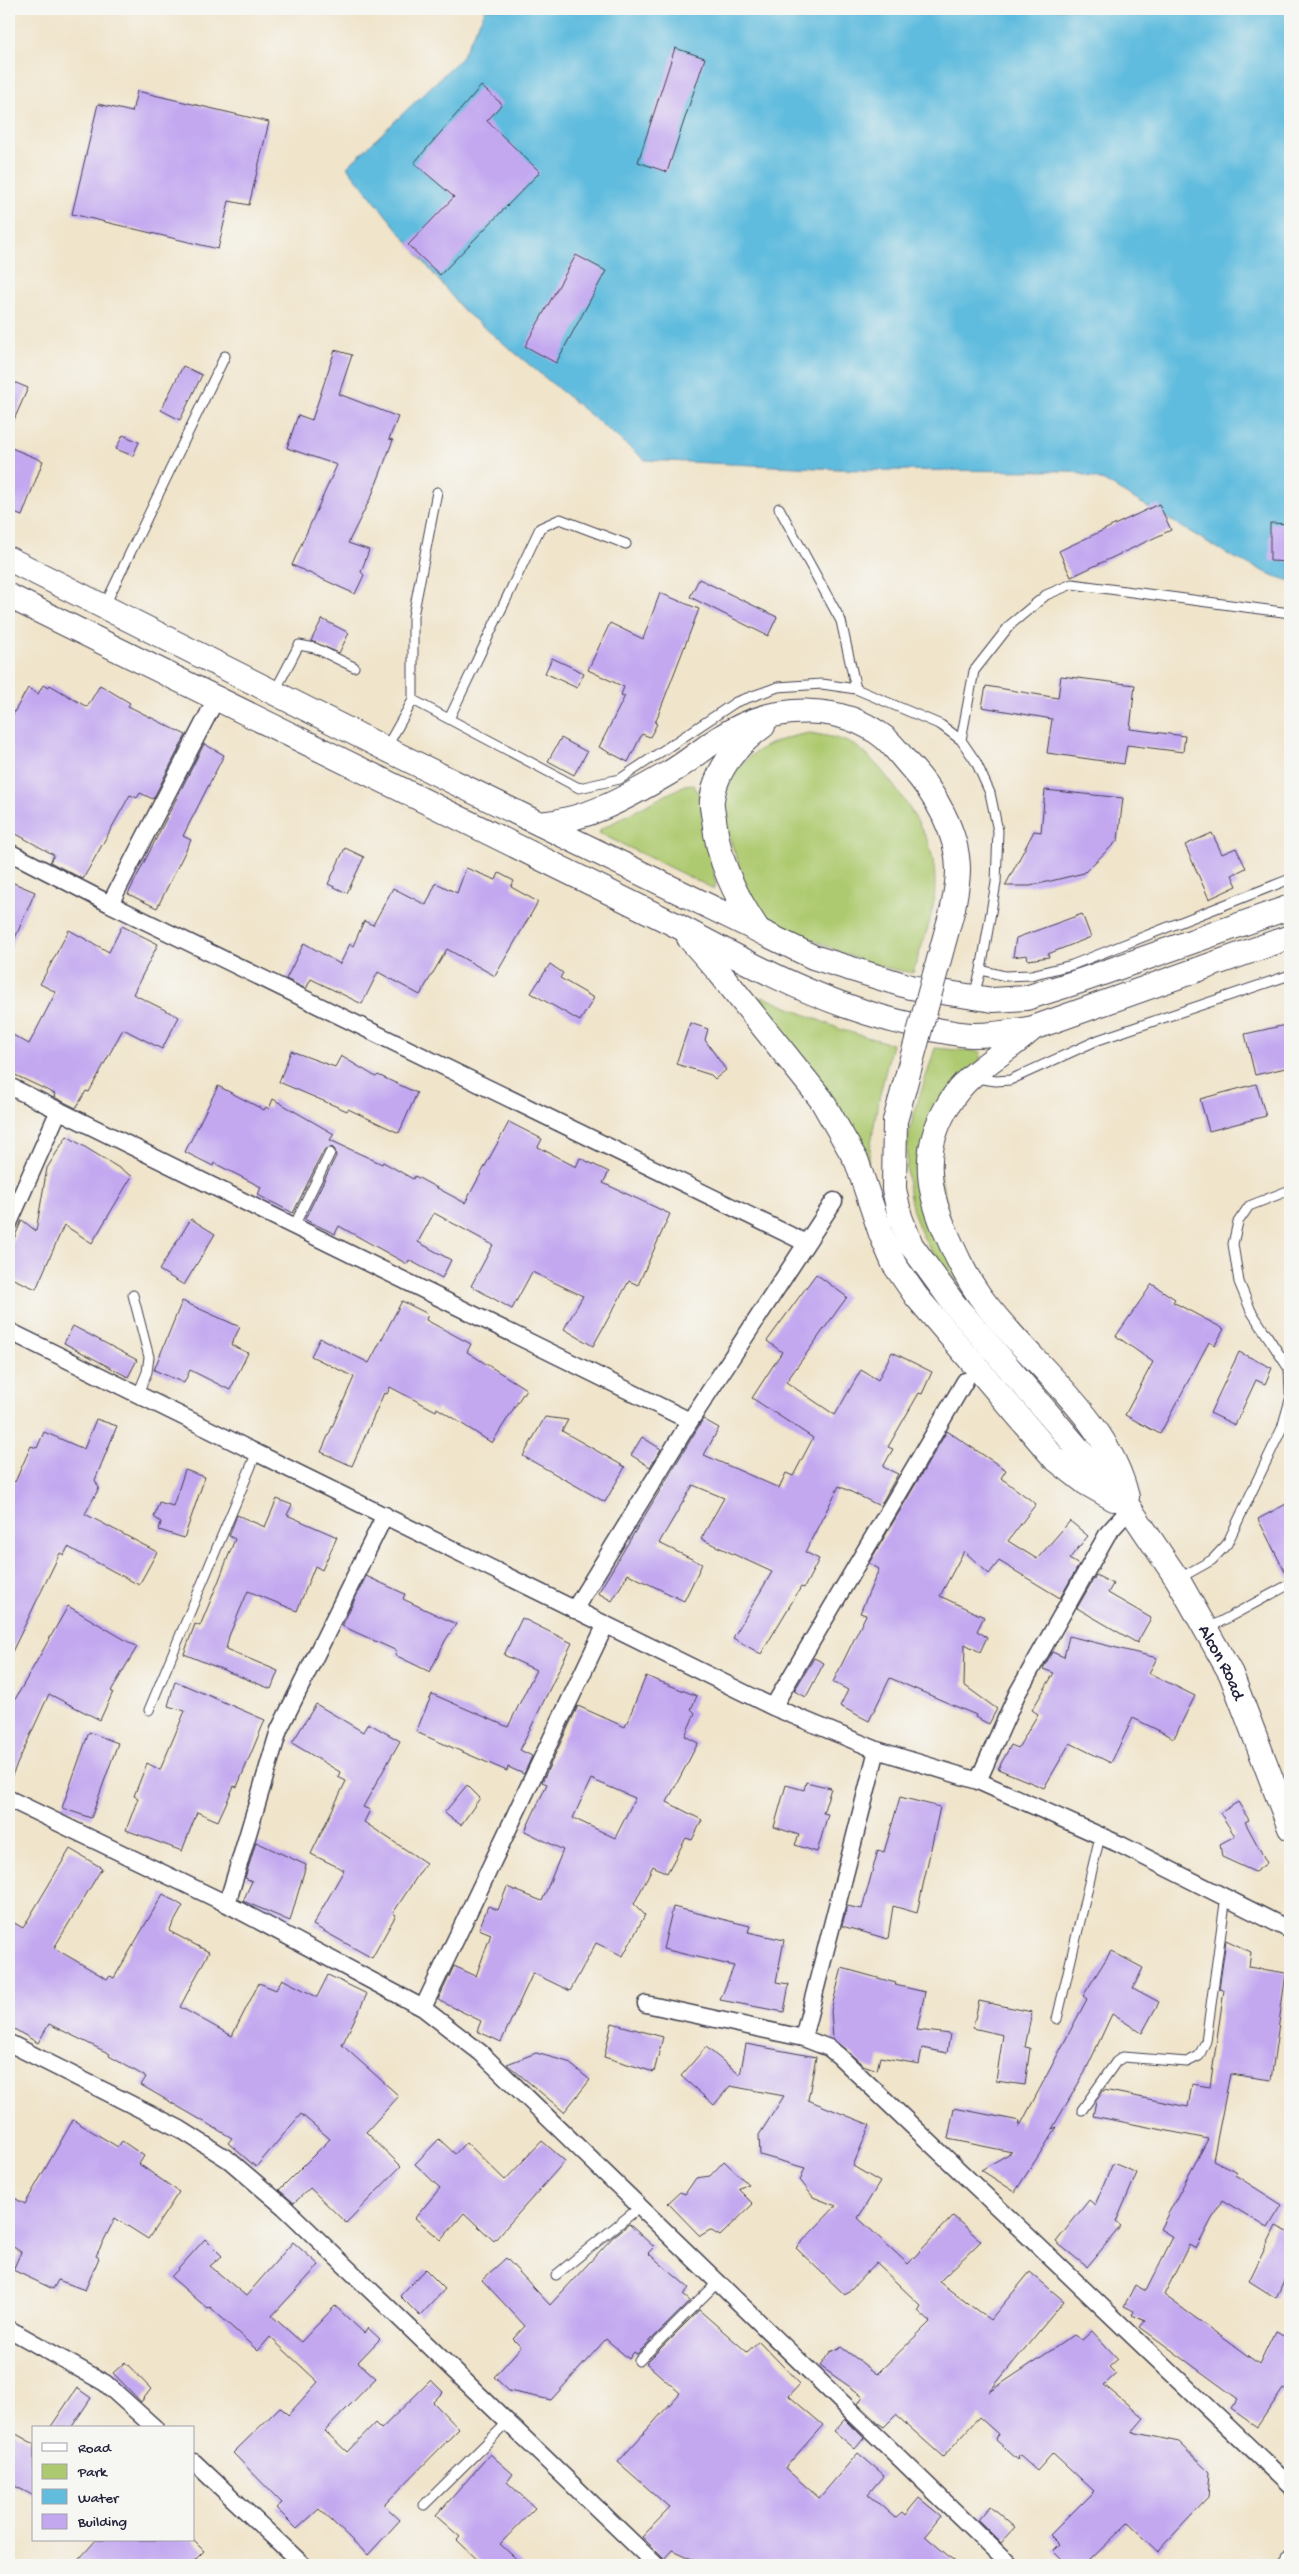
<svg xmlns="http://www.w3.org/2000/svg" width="1299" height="2574" viewBox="0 0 1299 2574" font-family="'Gochi Hand',sans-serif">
  <rect width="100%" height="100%" fill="#f6f6f2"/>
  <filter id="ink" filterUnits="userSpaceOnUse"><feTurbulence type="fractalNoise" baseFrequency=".02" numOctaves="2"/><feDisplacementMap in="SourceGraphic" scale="10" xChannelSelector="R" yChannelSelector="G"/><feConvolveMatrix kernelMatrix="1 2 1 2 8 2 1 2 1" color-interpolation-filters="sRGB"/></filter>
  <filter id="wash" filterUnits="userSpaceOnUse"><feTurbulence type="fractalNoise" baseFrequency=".0096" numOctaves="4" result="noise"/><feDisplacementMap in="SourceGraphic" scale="20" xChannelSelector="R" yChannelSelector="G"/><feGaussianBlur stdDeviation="1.12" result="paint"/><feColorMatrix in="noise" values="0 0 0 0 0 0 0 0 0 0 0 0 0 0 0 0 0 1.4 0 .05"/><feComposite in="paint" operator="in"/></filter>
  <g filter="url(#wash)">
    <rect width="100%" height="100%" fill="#f0e4ca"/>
    <path fill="#aeca70" stroke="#687656" d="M810,733C826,736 843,738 857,747C881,763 917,816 928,842C933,855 935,870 935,883C936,913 921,945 913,973C871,967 833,950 795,931C783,925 769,919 760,909C748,897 743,877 738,861C734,851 730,842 728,832C713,771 756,741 810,733Z
      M693,784L700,796L716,884L714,889L599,833L601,829L685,785Z
      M764,997L842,1030L892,1044L877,1107L868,1162L763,1010L760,1003L761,998Z
      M935,1048L981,1052L980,1060L929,1117L963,1287C918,1248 900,1195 909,1136C914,1107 927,1077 935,1048Z"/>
    <path fill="#61bcde" stroke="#426f8c" d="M486,9H1290V581L1274,576L1231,556L1104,481L1071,471L861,470L645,460L463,310L347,167L461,58Z"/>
    <g id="blocks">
      <path fill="#c3a8f0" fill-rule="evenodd" d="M675,48L705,58L667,172L638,162Z
        M481,86L502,104L487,121L540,172L440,275L408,245L454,197L414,163Z
        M137,91L269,122L249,205L229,201L218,249L72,214L98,104L132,112Z
        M576,255L606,271L556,363L525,346Z
        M335,350L352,355L339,394L398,417L389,439L393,440L372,495L348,543L369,550L361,572L364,575L355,594L292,565L337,465L287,448L298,415L312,420Z
        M183,366L202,375L180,420L161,410Z
        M9,380L28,388L9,431Z
        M123,435L139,442L133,456L116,449Z
        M9,447L43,461L22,516L9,511Z
        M1159,504L1171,530L1071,577L1059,551Z
        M1270,523L1290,524V562L1270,561Z
        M699,579L777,617L768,636L690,597Z
        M660,593L699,609L655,723L657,724L650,737L642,734L628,762L599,747L625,696L621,695L624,687L588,670L610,623L643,639Z
        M322,619L349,633L339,653L311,641Z
        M552,658L584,673L577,688L545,673Z
        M1061,676L1135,685L1130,729L1185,736L1183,752L1127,745L1124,764L1047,753L1052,719L982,707L986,686L1058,698Z
        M43,685L48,688L50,685L87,707L100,685L130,703L128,706L186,735L153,799L140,793L137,798L130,795L83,879L50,862L54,855L9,830V721L28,688L38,694Z
        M561,738L587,752L574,775L548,761Z
        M204,744L224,755L183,836L191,840L157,908L128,894Z
        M1045,790L1123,798L1118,840L1084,873L1030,886H1005L1034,831L1041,832Z
        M1212,833L1222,854L1236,848L1246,868L1232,875L1237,886L1209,899L1185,845Z
        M345,848L364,857L347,893L328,884Z
        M466,868L496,880L499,873L514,881L511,887L538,902L495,976L447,949L420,995L378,972L362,1004L311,979L306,989L286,979L304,943L340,964L350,944L353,946L364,921L373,925L393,888L426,905L436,883L457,893Z
        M9,881L35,892L9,952Z
        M1082,914L1091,937L1048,954L1049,957L1028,960L1027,955L1013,957L1016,938Z
        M122,926L158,944L133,994L179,1017L162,1049L123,1029L89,1092L86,1091L76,1108L54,1097L55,1094L9,1072V1033L29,1044L56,992L40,984L69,930L109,952Z
        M550,964L563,973L560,978L594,998L580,1021L531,993Z
        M690,1023L708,1029L705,1040L726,1070L715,1079L711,1075L676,1064Z
        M1290,1024V1067L1255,1075L1245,1034Z
        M291,1051L335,1067L341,1056L376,1077L378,1075L417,1093L399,1133L348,1109L347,1111L279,1082Z
        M1256,1084L1266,1116L1209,1131L1200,1099Z
        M218,1086L264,1110L266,1107L269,1109L273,1099L334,1134L330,1140L382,1164L383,1162L413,1179L415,1176L465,1203L509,1122L542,1139L538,1147L576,1167L580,1158L609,1172L603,1183L670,1214L638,1285L629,1281L593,1346L564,1329L583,1296L532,1272L512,1309L471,1286L493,1245L434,1213L418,1242L451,1260L442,1278L409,1260L407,1264L339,1226L335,1234L306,1220L305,1219L336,1156L335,1150L332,1147L324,1150L293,1213L258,1195L261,1187L214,1163L213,1166L185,1152Z
        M67,1136L132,1176L92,1243L64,1225L36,1289L9,1277V1250L22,1220L36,1231L47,1168Z
        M191,1219L215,1234L184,1285L159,1270Z
        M816,1274L847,1297L786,1382L835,1415L861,1370L878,1380L892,1352L932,1372L922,1394L919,1393L888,1447L893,1449L883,1467L898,1474L880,1506L839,1486L805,1552L819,1559L804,1588L801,1587L761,1654L733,1638L772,1572L701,1539L724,1498L693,1485L659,1543L702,1564L684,1601L628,1574L612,1601L598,1593L703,1419L719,1428L704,1455L779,1488L786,1473L793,1476L813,1438L752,1398L782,1352L767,1341Z
        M1152,1284L1175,1299L1173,1302L1224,1329L1215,1345L1209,1342L1160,1434L1125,1415L1153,1362L1116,1336Z
        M182,1301L240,1327L231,1345L248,1353L230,1390L190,1370L184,1383L154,1370Z
        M402,1301L428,1314L426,1320L471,1344L467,1352L526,1389L492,1443L437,1408L436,1411L390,1387L387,1394L384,1393L352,1466L321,1452L354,1377L311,1356L320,1338L369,1363Z
        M73,1326L137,1360L128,1377L64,1343Z
        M1239,1352L1272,1368L1265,1384L1256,1380L1235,1425L1210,1413Z
        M545,1417L568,1420L562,1431L625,1467L605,1502L523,1456Z
        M96,1419L117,1426L95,1480L99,1488L85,1514L157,1552L139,1585L68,1547L64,1555L60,1553L9,1658V1477L15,1482L31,1446L37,1448L44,1432L84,1449Z
        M947,1431L1006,1470L1001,1478L1036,1504L1008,1541L1037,1559L1070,1521L1088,1536L1069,1559L1079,1565L1060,1598L999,1561L989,1574L964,1551L940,1596L984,1617L977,1631L987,1637L980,1652L965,1644L964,1685L997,1709L989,1724L975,1717L976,1715L890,1678L869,1721L840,1706L848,1690L833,1682L866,1615L860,1613L879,1569L869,1563Z
        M642,1437L661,1449L650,1467L631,1455Z
        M185,1470L205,1477L184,1538L159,1530L161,1522L154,1517L159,1502L173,1506Z
        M277,1499L292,1505L287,1515L337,1537L322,1570L315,1566L297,1611L248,1591L229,1636L226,1649L278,1671L271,1689L184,1654L195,1624L200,1626L219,1580L235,1539L229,1536L237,1515L265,1527Z
        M1290,1502V1578H1288L1258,1519Z
        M1096,1575L1113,1584L1108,1593L1151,1618L1137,1643L1077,1608Z
        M366,1576L405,1594L403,1599L456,1624L445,1641L430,1672L395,1655L397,1651L342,1626Z
        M68,1606L137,1647L111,1691L113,1692L100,1720L49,1694L9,1782V1710Z
        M522,1618L572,1643L520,1750L532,1756L524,1774L508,1767L507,1771L416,1732L432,1694L508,1727L536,1670L504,1655Z
        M1069,1636L1157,1658L1149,1673L1195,1696L1174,1738L1133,1718L1111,1763L1070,1743L1044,1788L998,1769L1011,1745L1018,1748L1038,1714L1032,1710L1054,1673L1043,1669L1052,1652L1064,1657Z
        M814,1658L824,1663L806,1697L794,1691Z
        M646,1676L697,1696L691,1709L695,1713L685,1736L698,1743L667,1802L702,1820L692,1840L686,1838L667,1873L653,1866L634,1904L645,1915L623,1956L596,1943L570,1991L533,1973L501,2042L477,2031L481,2021L438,2000L454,1966L476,1976L491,1934L479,1929L488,1906L498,1910L507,1887L542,1901L563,1850L525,1831L547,1784L542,1782L578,1706L625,1727ZM591,1779L635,1798L615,1838L573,1818Z
        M175,1681L265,1720L237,1787L234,1786L218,1821L197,1812L182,1851L126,1830L138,1798L134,1796L147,1763L160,1770L185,1711L168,1706Z
        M316,1704L363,1732L368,1723L400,1741L363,1807L370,1810L364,1822L426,1863L393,1913L396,1915L372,1958L313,1925L344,1870L311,1854L346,1781L338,1777L340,1772L292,1743Z
        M89,1732L118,1743L91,1818L62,1808Z
        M806,1782L831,1788L823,1813L828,1814L817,1852L795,1845L799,1835L774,1827L786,1785L804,1790Z
        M467,1785L480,1798L461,1825L444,1813Z
        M900,1797L940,1807L917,1913L893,1906L888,1939L842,1926L847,1906L862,1909L878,1850L884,1852Z
        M1238,1802L1249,1820L1245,1822L1267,1863L1255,1872L1222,1857L1220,1844L1235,1836L1220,1813Z
        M256,1842L306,1865L290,1921L243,1901L252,1881L245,1878Z
        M70,1849L102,1868L54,1948L107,1979L110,1976L114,1978L163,1894L183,1906L169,1931L209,1952L180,2007L232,2036L259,1983L276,1990L282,1979L317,1997L328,1975L367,1994L342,2045L399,2096L366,2132L401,2166L346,2223L310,2188L294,2203L279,2190L330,2139L301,2114L256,2167L228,2143L232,2138L141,2085L146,2077L109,2056L110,2054L49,2024L38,2043L9,2026V1920L23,1928Z
        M673,1907L750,1926L748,1932L784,1940L776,1982L789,1984L784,2012L720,2000L734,1966L663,1949Z
        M1226,1940L1251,1952L1249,1967L1286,1973L1271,2080L1230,2074L1213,2160L1237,2172L1235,2175L1282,2205L1268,2228L1222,2200L1196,2249L1189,2245L1164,2295L1259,2364L1275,2331L1290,2338V2393L1283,2389L1257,2427L1231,2409L1238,2399L1140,2327L1145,2321L1132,2315L1134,2311L1124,2306L1135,2285L1146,2291L1173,2237L1160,2229L1208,2139L1093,2116L1096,2101L1104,2090L1188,2107L1192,2084L1210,2087L1224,1990L1219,1989Z
        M1111,1951L1143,1968L1133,1988L1159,2002L1142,2033L1112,2014L1085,2072L1052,2129L1057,2127L1015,2192L981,2170L1012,2152L948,2139L954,2108L1020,2121L1019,2128L1087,1999L1083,1996Z
        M842,1968L896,1983L895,1985L925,1992L917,2030L950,2034L947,2053L922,2048L919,2064L880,2057L877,2070L863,2065L833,2039L831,2010Z
        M979,2001L1032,2012L1025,2047L1030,2048L1025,2085L996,2081L1003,2035L973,2028Z
        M612,2023L663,2037L654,2072L604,2057Z
        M746,2044L816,2057L808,2100L870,2125L853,2166L880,2182L858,2218L908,2264L953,2216L981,2241L939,2282L990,2320L1030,2272L1064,2301L989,2392L1074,2335L1082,2340L1092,2331L1118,2359L1109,2367L1116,2374L1104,2385L1144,2418L1132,2432L1179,2442L1210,2472L1208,2498L1158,2551L1128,2523L1085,2565L1071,2561L1066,2563L1053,2550L1059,2544L1050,2535L1094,2491L1053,2453L1037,2471L1019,2455L1018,2460L996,2440L998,2434L979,2417L943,2457L896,2415L884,2427L878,2423L858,2404L863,2396L820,2366L830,2352L841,2347L877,2374L930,2322L918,2311L921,2306L876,2263L845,2295L796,2248L836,2206L813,2197L800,2180L805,2168L760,2155L759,2135L784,2096L730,2086L714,2105L681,2076L706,2047L740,2075Z
        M536,2053L568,2062L590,2080L564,2112L507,2064Z
        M73,2120L118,2147L122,2141L144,2156L139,2164L179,2192L148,2239L115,2218L96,2256L99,2258L85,2290L58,2280L53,2289L13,2270L21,2252L9,2244V2195L25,2204Z
        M439,2139L455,2154L466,2142L505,2180L542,2141L565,2161L494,2241L464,2213L441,2240L415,2218L440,2188L415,2164Z
        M724,2161L748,2184L738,2189L753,2204L720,2236L710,2230L700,2236L668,2203L680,2192L685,2194L696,2178L710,2176Z
        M1113,2163L1137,2173L1116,2222L1121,2226L1087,2267L1056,2242L1089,2200L1095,2205Z
        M629,2224L654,2247L648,2253L689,2288L683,2295L690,2301L637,2354L634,2352L629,2359L606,2339L551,2400L509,2391L494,2377L521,2347L513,2339L525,2326L482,2280L506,2258L550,2305L613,2237Z
        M1276,2226L1290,2233V2267L1276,2298L1249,2281Z
        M205,2239L222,2256L210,2266L246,2296L293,2242L319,2265L272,2316L301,2342L335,2306L364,2333L368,2328L380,2339L358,2362L376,2378L325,2431L347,2452L375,2423L381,2429L431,2380L443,2392L433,2402L459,2429L384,2505L400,2520L368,2555L319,2509L297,2529L276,2508L282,2503L233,2453L280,2407L288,2415L318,2382L270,2337L258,2351L210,2307L208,2309L171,2277Z
        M425,2269L445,2289L420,2316L400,2296Z
        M699,2310L747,2352L759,2341L800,2384L789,2396L823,2425L785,2468L819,2498L858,2453L884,2475L868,2494L895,2518L902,2512L905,2515L919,2498L941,2516L925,2536L959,2565H705L672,2550L664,2559L642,2537L670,2508L618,2462L680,2393L646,2363Z
        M125,2362L151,2389L141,2402L113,2373Z
        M77,2388L91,2398L71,2428H50Z
        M845,2419L864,2438L855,2449L834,2431Z
        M9,2430L34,2444V2496L9,2483Z
        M490,2454L513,2474L507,2482L535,2508L500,2544L523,2565H483L457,2540L460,2537L436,2516Z
        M990,2506L1015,2528L1001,2543L978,2520Z
        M96,2540H193L204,2551L190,2565H74Z"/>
    </g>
  </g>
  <g filter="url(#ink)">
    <use href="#blocks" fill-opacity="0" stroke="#413f50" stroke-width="1"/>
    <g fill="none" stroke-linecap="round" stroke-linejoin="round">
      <defs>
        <path id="lane" d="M779,508L841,621L856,689
          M105,605L225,356
          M275,691L299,645L315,648L354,667
          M413,700L579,788L620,779L736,702L778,687L822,684L856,689L941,725L961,740L976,762L990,793L998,831L996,883L981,970L974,995
          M449,719L540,528L560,519L626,544
          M961,740L974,671L1010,625L1046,595L1072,584L1290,613
          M386,748L413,700V616L437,492
          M981,970L1005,976L1031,975L1072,965L1290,879
          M975,1078L996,1081L1010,1080L1098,1040L1290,975
          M1290,1190L1249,1206L1238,1222L1233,1244L1239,1282L1251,1311L1289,1369L1290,1393
          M294,1226L330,1153
          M133,1295L149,1357L147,1372L138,1394
          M1178,1579L1212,1560L1227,1544L1282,1428L1290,1400
          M1207,1629L1290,1584
          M149,1710L257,1452
          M1057,2019L1100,1836
          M1082,2110L1116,2062L1123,2057L1187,2062L1199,2056L1206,2041L1226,1896
          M556,2275L640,2207
          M639,2361L718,2282
          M424,2505L507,2423"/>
        <path id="street" d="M9,852L110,904L806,1243
          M110,904L216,699
          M9,1086L690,1421
          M9,1223L59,1110
          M9,1331L773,1707L877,1750L978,1781L1121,1845L1290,1930
          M574,1610L690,1421L834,1201
          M773,1707L965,1381
          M978,1781L1017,1694L1108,1533L1130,1509
          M9,1799L227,1904L423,2008L481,2053L1010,2565
          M227,1904L279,1730L385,1515
          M646,2004L803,2038L829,2048L839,2056L1290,2486
          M423,2008L605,1626
          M803,2038L877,1750
          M9,2043L180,2129L229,2160L284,2207L656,2565
          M9,2329L105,2383L155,2428
          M194,2462L303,2565"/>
        <g id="secondary">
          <path d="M9,559L386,749L813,957L910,987L993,1000L1026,998L1080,981L1290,907"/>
          <path d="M9,596L674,924C751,965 826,1006 912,1025C932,1029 952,1034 972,1035C993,1035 1013,1032 1033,1028L1290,937"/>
          <path d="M540,824C590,819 626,798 669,773C690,761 709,743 731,731C778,705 841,703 885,738C894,746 902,757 910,766C935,793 958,833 958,870C958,883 955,896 953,908"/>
          <path d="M757,928C734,894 718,860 714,819C713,813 711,806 712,800C716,768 738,744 763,726"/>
          <path d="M689,938L720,973L821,1099L857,1162L881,1234L894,1264L916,1296L1054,1458L1086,1483L1114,1499"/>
          <path d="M1031,1030C1005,1054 969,1070 950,1102C923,1144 925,1183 944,1228C954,1251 964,1274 979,1295C1027,1362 1107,1414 1127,1497"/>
          <path id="s1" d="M895,1121L894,1189L900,1217L911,1245L954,1304L1130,1509L1178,1580L1231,1674L1290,1828"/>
          <path d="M1288,2565L1290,2563"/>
        </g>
      </defs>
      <use href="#lane" stroke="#413f50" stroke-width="11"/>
      <use href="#street" stroke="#413f50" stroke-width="19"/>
      <use href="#secondary" stroke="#413f50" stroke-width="26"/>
      <use href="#lane" stroke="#fff" stroke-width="9"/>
      <use href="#street" stroke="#fff" stroke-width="16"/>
      <use href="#secondary" stroke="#fff" stroke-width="24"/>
      <defs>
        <path id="secondary-bridge" d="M895,1121L953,908"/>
      </defs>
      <use href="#secondary-bridge" stroke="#413f50" stroke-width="26" stroke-linecap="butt"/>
      <use href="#secondary-bridge" stroke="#fff" stroke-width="24"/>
    </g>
  </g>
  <g text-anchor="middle" stroke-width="4" stroke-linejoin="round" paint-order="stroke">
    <g font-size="18" fill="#22223b" stroke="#f6f6f2">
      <text dy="6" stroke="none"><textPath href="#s1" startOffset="649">Alcon Road</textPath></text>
    </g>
  </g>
  <rect width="1299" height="2574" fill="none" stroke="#f6f6f2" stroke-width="30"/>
  <rect x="32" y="2426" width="162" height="115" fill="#f6f6f2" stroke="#a1a1a9"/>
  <rect x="42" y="2443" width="25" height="8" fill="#ffffff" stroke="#a1a1a9"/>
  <text x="78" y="2452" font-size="15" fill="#22223b">Road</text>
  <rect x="42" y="2464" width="25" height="15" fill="#aeca70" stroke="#a1a1a9"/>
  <text x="78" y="2476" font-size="15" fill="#22223b">Park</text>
  <rect x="42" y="2489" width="25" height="15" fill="#61bcde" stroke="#a1a1a9"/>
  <text x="78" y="2502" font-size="15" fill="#22223b">Water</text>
  <rect x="42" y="2514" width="25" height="15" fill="#c3a8f0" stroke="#a1a1a9"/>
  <text x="78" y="2526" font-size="15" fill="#22223b">Building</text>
</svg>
